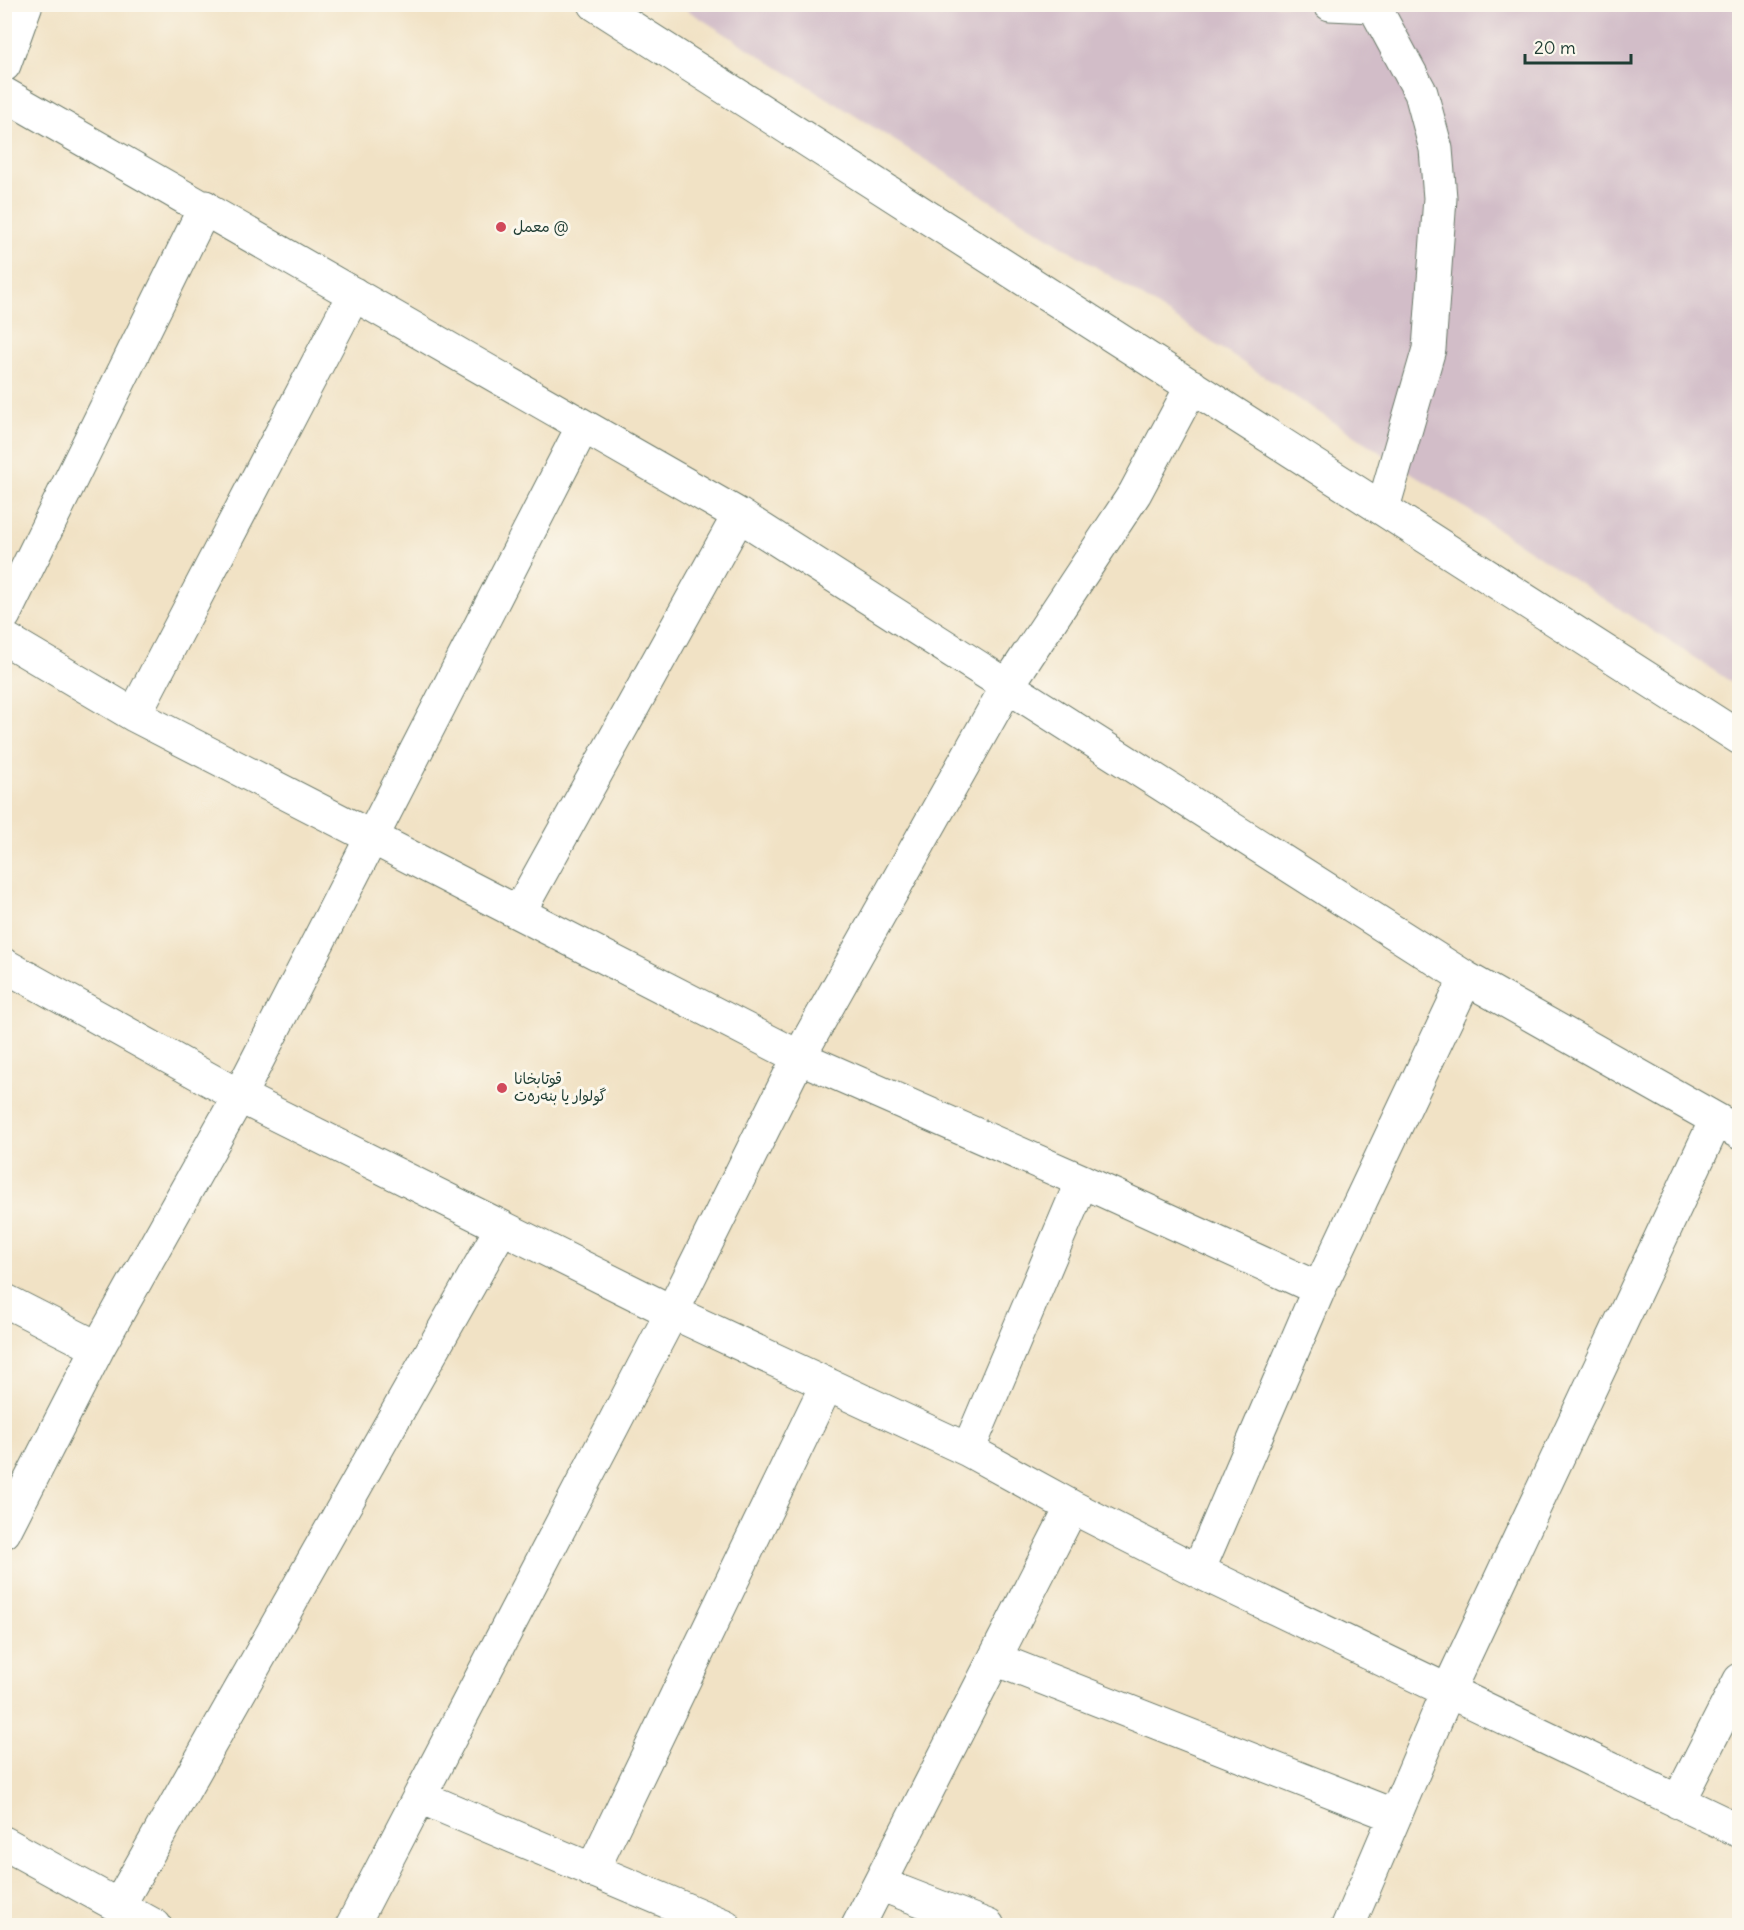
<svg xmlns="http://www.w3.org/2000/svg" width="1744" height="1930" viewBox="0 0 1744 1930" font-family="Delius,'Playpen Sans Arabic',sans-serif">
  <rect width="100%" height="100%" fill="#fbf7ec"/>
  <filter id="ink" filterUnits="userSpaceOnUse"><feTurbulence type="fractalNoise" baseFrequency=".0167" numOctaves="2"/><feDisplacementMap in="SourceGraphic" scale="12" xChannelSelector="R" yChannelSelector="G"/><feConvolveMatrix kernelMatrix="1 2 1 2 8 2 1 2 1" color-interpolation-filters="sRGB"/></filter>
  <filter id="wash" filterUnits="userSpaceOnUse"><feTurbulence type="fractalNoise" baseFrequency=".008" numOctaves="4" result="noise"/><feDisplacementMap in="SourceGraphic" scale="24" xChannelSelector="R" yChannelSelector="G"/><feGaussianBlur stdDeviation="1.35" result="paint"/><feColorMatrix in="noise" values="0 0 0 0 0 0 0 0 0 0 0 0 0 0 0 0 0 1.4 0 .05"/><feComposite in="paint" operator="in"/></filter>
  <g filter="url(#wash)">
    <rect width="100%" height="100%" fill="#f1e2c5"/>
    <path fill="#d2bdc8" d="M679,5H1739V687L1115,279Z"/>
  </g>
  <g filter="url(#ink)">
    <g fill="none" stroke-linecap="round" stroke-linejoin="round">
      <defs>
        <path id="minor" d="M595,4L1740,738
          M1330,4L1373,6
          M1373,4L1421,93L1436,149L1440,198L1429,349L1383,508
          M4,65L26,4
          M4,94L739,515L1466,978L1740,1133
          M4,615L205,207
          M4,638L134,715L799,1057L1082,1181L1319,1289
          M134,715L354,294
          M519,912L739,515
          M4,965L239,1096L672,1312L968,1450L1072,1507L1198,1571L1740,1831
          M4,1300L98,1348
          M968,1450L1082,1181
          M4,1532L98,1348L239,1096L583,426
          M1198,1571L1319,1289L1466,978
          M995,1659L1395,1816
          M420,1797L725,1926
          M1678,1802L1740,1680
          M4,1843L155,1926
          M592,1871L827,1384
          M880,1884L988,1926
          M119,1905L502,1227
          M352,1926L672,1312L799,1057L1008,685L1135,493L1192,386
          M858,1926L1072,1507
          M1348,1926L1449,1689L1716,1120"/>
      </defs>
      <use href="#minor" stroke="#687767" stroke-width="35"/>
      <use href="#minor" stroke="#fff" stroke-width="33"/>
    </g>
  </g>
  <g fill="#d1495b" stroke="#fbf7ec" stroke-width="2">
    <circle cx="501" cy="227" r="6"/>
    <circle cx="502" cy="1088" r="6"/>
  </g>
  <g text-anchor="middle" stroke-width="6" stroke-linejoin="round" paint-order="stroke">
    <g font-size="15" fill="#1f3d34" stroke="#fbf7ec" text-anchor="start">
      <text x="513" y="232">معمل @</text>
      <text x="514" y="1084">قوتابخانا<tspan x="514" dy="17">گولوار یا بنەرەت</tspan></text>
    </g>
  </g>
  <rect width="1744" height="1930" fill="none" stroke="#fbf7ec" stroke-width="24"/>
  <path d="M1525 54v9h106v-9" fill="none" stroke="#1f3d34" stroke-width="3"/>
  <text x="1534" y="54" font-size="18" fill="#1f3d34" stroke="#fbf7ec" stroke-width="4.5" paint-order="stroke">20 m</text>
</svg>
